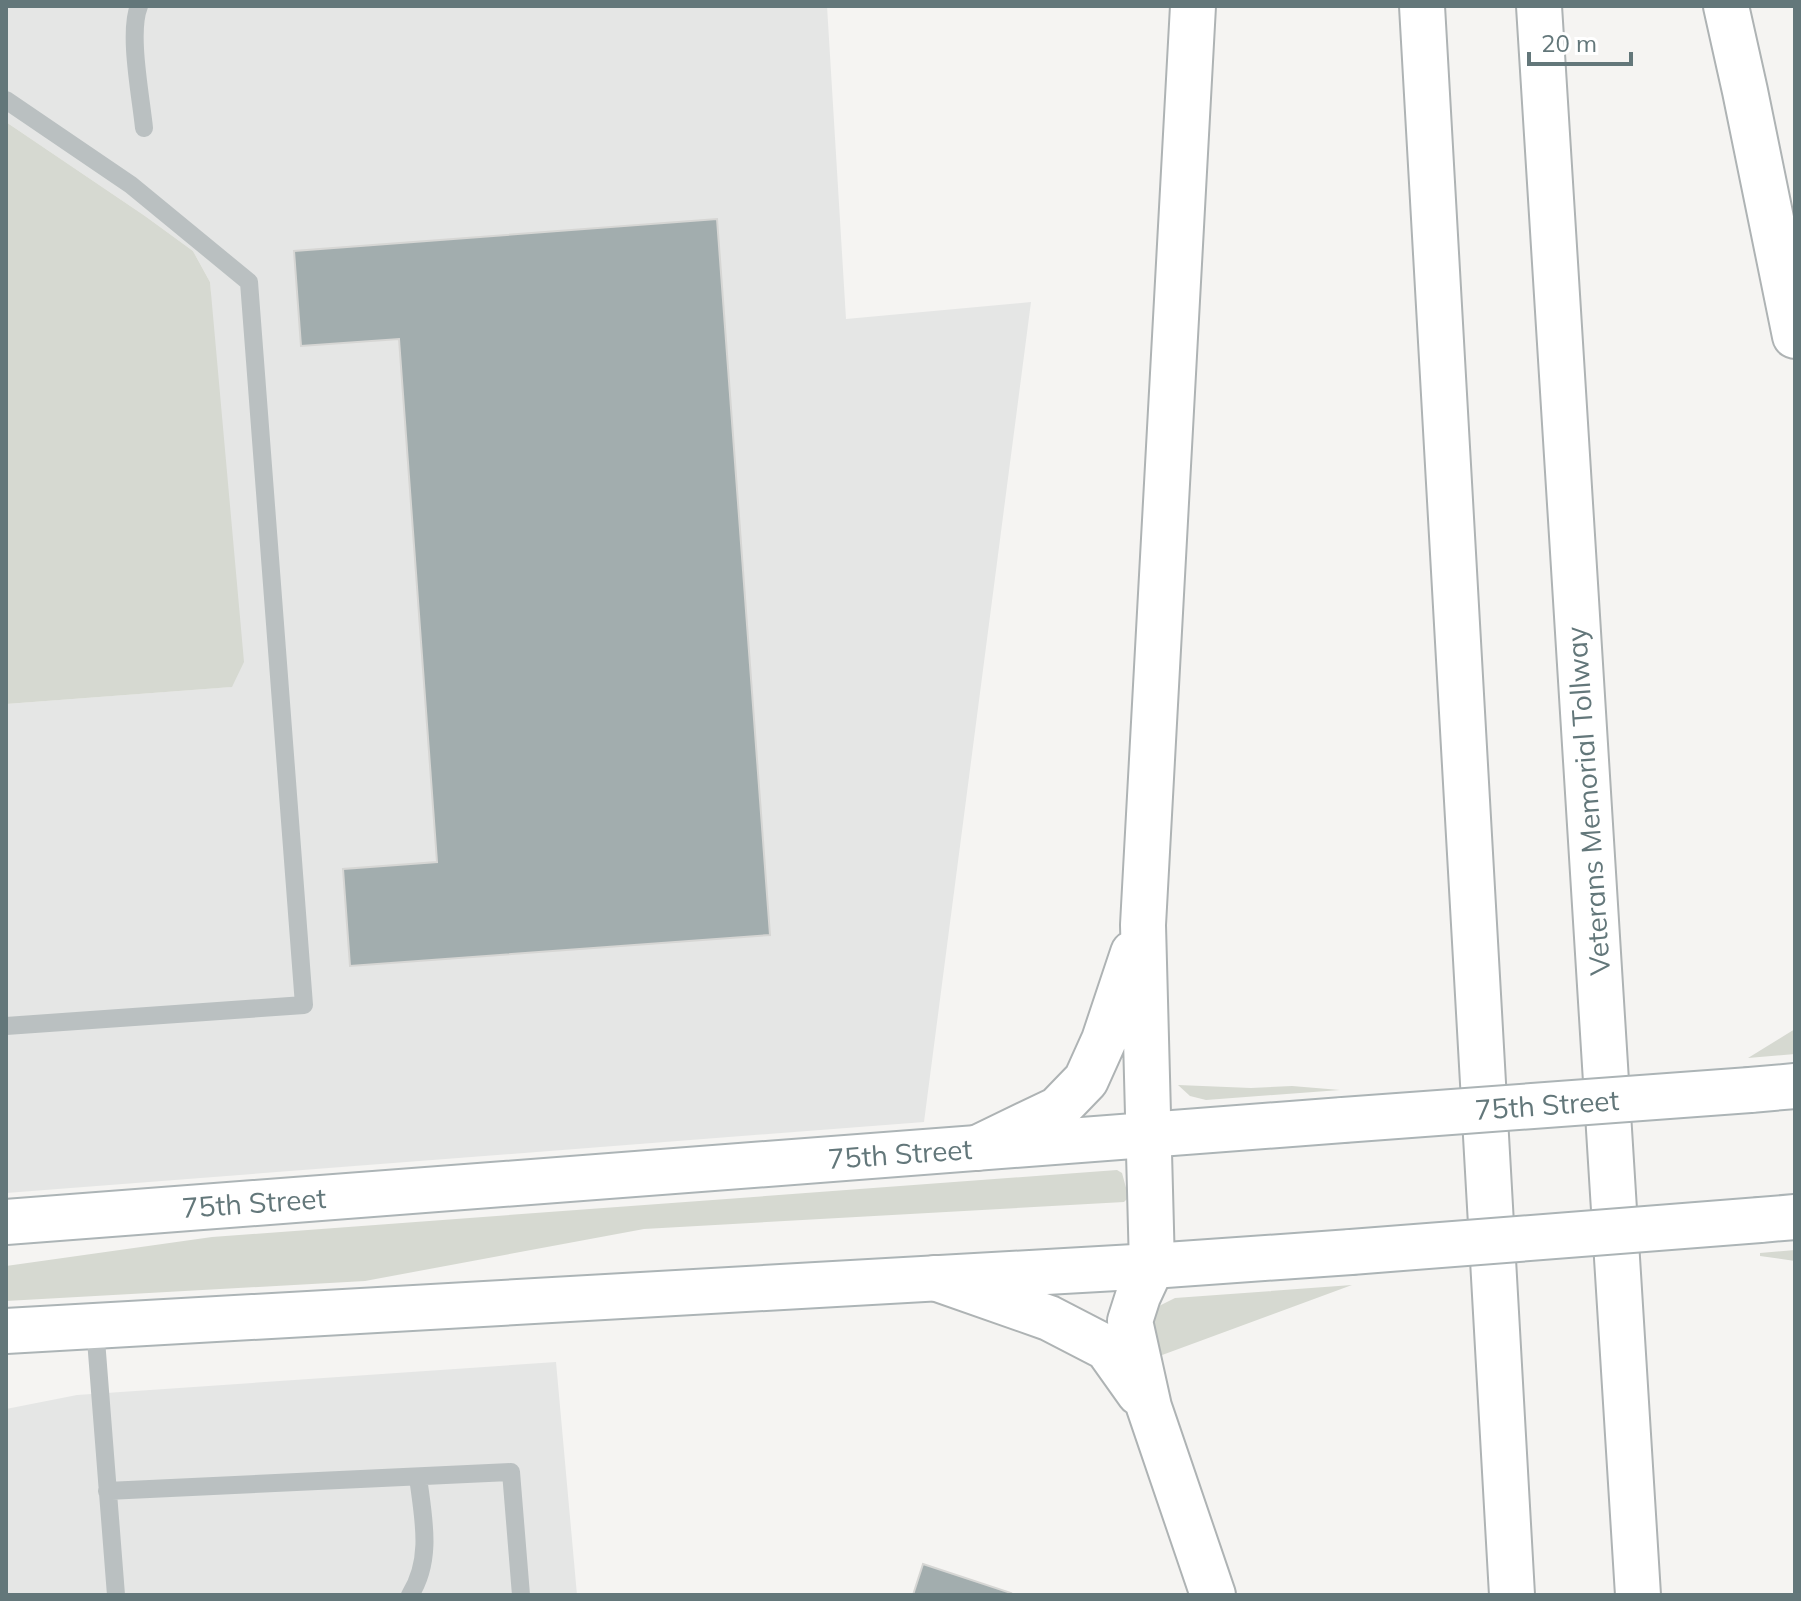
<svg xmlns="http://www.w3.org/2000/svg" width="1801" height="1601" viewBox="0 0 1801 1601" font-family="Mulish,sans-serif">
  <rect width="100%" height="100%" fill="#f5f4f2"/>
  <path fill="#e5e6e5" d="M6,6H827L846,319L1031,302L924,1122L6,1193V704L231,687L210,282L193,251L145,216L6,122Z
    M556,1362L577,1595H6V1409L77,1395Z"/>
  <path fill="#d6d9d1" d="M6,122L145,216L193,251L210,282L244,662L232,687L6,704Z
    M1795,1029V1054L1748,1058Z
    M1178,1085L1251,1088L1292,1086L1340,1090L1206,1100L1190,1096Z
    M1117,1170L1122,1173L1128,1195V1198L1124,1202L644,1229L365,1281L6,1301V1266L212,1237Z
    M1795,1250V1261L1760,1256V1253Z
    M1352,1285L1154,1358L1148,1317L1157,1307L1175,1298Z"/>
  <path fill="#a2adae" stroke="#d6d6d4" stroke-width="2" d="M717,219L770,935L350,966L343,869L437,862L399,339L301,346L294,251Z
    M923,1564L1011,1593L1010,1595H913Z"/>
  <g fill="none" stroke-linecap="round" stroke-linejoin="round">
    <defs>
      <path id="secondary" d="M1750,1090L1795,1086
        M1760,1220L1795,1217
        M6,1222L1343,1120
        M6,1331L1152,1266L1351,1252"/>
      <path id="motorway" d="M1193,6L1143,925L1152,1266L1138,1296L1130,1321L1149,1407L1213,1595
        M1422,6L1512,1595
        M1539,6L1638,1595
        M1726,6L1745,91L1795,336
        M977,1148L1058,1109L1086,1080L1104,1040L1133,953
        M935,1278L1049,1318L1107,1348L1139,1393"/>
    </defs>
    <use href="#secondary" stroke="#acb4b6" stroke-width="48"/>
    <use href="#motorway" stroke="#aeb3b4" stroke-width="48"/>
    <path stroke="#bac0c1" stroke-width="18" d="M139,6C128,33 141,97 144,128
      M6,100L131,185L249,282L304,1005L6,1026
      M95,1327L116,1595
      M107,1491L511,1472L521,1595
      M410,1595C433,1559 423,1517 418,1477"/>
    <use href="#secondary" stroke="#fff" stroke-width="44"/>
    <use href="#motorway" stroke="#fff" stroke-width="44"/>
    <defs>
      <path id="secondary-bridge" d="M1343,1120L1750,1090
        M1351,1252L1760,1220"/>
    </defs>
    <use href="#secondary-bridge" stroke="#acb4b6" stroke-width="48" stroke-linecap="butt"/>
    <use href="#secondary-bridge" stroke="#fff" stroke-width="44"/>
  </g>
  <g text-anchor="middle" stroke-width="8" stroke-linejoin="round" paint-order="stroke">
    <g font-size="28" fill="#63777a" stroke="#fff">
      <text transform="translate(1588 801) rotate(-94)" y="10">Veterans Memorial Tollway</text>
      <text transform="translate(1547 1105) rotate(-4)" y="10">75th Street</text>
      <text transform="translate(900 1154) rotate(-4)" y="10">75th Street</text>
      <text transform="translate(254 1203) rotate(-4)" y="10">75th Street</text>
    </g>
  </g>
  <rect width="1801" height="1601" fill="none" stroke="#63777a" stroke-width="16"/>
  <path d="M1529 52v12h102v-12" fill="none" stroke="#63777a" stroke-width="4"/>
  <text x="1541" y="52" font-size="24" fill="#63777a" stroke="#ffffff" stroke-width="6" paint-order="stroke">20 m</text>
</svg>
